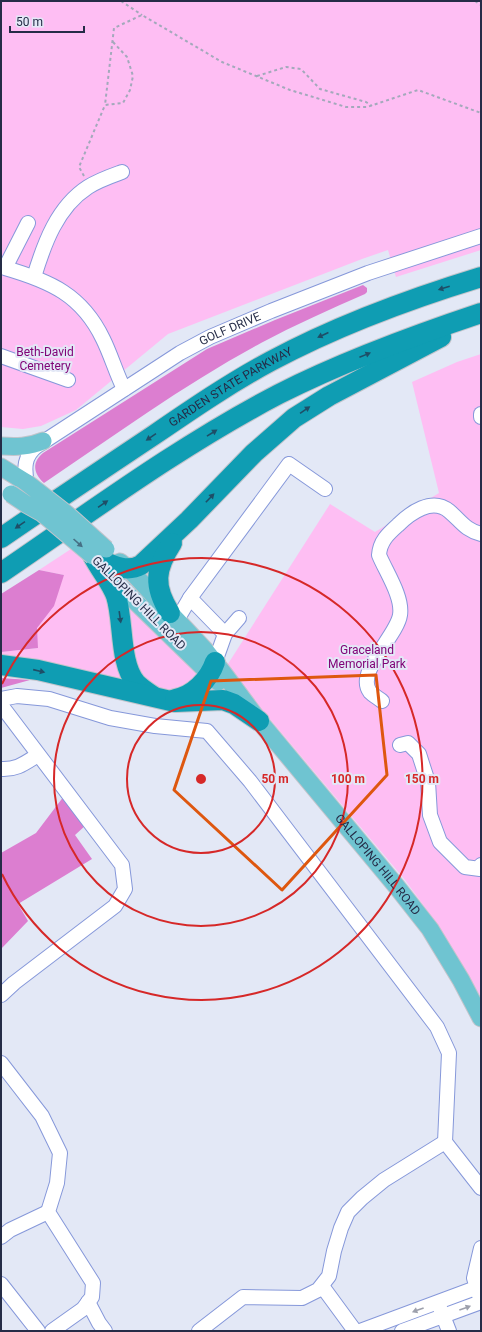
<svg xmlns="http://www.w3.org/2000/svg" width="482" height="1332" viewBox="0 0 482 1332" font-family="Roboto,sans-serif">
  <rect width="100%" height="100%" fill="#e3e8f6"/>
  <path fill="#febef3" d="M1,1H481V250L396,277L388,250L362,259L168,334L76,410L41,426L23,429L1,427Z
    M481,354V997L437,924L405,880L226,667L330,504L375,532L439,493L412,382L457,362Z
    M71,549L99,575L110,594L128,680L1,658V652L38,648L35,630L64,575L39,570Z
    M129,605L200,674C188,684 176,694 159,691C153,690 145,684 139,681L124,606Z"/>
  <path fill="#dc7ed0" d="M363,285L367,288V292L365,294C330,309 295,325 261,343C185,384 115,435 44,483C34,474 31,463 43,453L207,349L275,320Z
    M39,570L64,575L54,606L37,628L38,648L1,652V594Z
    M1,678L30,680L1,688Z
    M64,796L86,825L75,835L92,859L18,904L28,921L1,949V853L36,833Z"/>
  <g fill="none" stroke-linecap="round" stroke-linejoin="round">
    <defs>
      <g id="minor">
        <path d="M28,223L5,268C50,281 82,295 103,339C111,355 116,373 124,389"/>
        <path d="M34,277C44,244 57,207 88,187C99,180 111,176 122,172"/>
        <path d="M1,356L68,380"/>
        <path d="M481,414V417"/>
        <path id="s1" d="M27,483C24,468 24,456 37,446L180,353L210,337L271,311L368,273L481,236"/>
        <path d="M177,620L190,598"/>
        <path d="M225,634L190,598L289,464L325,489"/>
        <path d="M215,662L225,634L239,618"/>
        <path d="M1,699L17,696L49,699L110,718L155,726L207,731L250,781L437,1027L449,1053L445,1142L481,1188"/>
        <path d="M382,701C378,698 373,695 370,692C355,672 397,636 400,615C403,597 386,572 379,555C380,541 388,534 398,525C410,513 432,497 449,511C461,521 465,530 481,534"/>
        <path d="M1,705L122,865L125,889L115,906L14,983L1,995"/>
        <path d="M400,745L408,743L419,754L428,782L430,815L440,842L465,867L480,869L481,865"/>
        <path d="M1,769C17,770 25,763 38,755"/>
        <path d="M1,1063L42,1116L60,1153L57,1183L48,1212L93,1283L92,1297L83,1309L52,1331"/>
        <path d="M1,1237L10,1230L48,1212"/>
        <path d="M1,1284L38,1331"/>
        <path d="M322,1286L355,1331"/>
        <path d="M479,1295L474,1278L481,1248"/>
        <path d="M88,1302L99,1323L105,1331"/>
        <path d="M440,1308L449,1331"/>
        <path d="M199,1331L243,1297L302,1298L318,1290L329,1276L334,1251L341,1228L348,1212L362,1198L384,1180L445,1142"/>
        <path d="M360,1331L481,1286"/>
        <path d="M402,1331L481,1302"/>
      </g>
      <g id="major">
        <path d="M1,446C16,447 29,447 43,441"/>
        <path d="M1,467L27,483"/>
        <path id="s2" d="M120,562L129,569L205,650L224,674L259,721L397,887L430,929L461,980L481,1018"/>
        <path d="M108,575L218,682"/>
      </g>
      <g id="highway">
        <path id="s3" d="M1,538C52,503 103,469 154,435C192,409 230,383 271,361C338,325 409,299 481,277"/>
        <path d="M93,556C109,563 124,574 141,565L189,520L254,453L294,418L329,396L441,337"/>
        <path d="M93,556C100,570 111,582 116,596C124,621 119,663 136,683C141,688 147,692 153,696"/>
        <path d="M1,573C92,511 181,445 279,394C344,361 412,336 481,313"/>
        <path d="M170,613C153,586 155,569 172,543"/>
        <path d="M1,665L38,670L175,702L223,700L234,704L259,721"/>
        <path d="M175,699C193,696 209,680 215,662"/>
      </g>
    </defs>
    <use href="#minor" stroke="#8698da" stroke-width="16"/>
    <use href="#major" stroke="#c2c4cb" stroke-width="19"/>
    <use href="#highway" stroke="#c2c4cb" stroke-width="22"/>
    <path stroke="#a3a9bb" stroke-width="2" stroke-dasharray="3 3" stroke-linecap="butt" d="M121,1L142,15
      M475,1L481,5
      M113,42L127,57L133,76L130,90L123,103L105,105L114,28L142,15L222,62L290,90L346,107H367L418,90L481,113
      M257,76L286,67L301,69L320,89L366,102L372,106
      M84,176L79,167L105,105"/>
    <use href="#minor" stroke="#fff" stroke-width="14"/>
    <use href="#major" stroke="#6fc4d1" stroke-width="17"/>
    <use href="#highway" stroke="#0f9db3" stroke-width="20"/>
    <defs>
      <path id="major-bridge" d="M27,483L68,515L106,549
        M11,494L26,504L42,513L93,556"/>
    </defs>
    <use href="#major-bridge" stroke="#c2c4cb" stroke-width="19" stroke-linecap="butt"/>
    <use href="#major-bridge" stroke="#6fc4d1" stroke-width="17"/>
  </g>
  <defs><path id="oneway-solid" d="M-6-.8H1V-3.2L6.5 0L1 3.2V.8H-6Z"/></defs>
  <g fill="#1e4e67">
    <use href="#oneway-solid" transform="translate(444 288) rotate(163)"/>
    <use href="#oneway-solid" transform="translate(323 335) rotate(155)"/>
    <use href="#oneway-solid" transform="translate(365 355) rotate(-22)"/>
    <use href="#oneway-solid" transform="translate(305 410) rotate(-34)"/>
    <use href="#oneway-solid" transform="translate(212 433) rotate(-32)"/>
    <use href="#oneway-solid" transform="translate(151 437) rotate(146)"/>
    <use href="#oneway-solid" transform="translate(210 498) rotate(-46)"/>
    <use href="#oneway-solid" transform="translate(103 504) rotate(-34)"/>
    <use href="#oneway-solid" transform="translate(20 525) rotate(146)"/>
    <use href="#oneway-solid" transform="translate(120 617) rotate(82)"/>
    <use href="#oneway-solid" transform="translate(39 671) rotate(13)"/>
  </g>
  <use fill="#467085" href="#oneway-solid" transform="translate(78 543) rotate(42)"/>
  <g fill="#9da0ac">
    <use href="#oneway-solid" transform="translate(465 1308) rotate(-20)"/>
    <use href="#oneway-solid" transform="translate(418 1310) rotate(160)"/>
  </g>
  <path fill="none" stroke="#de570f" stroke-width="3" stroke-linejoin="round" d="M376,675L387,775L282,890L174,790L211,681Z"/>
  <g fill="none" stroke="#d62828" stroke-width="2">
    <circle cx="201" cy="779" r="74"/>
    <circle cx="201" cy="779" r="147"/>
    <path d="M2 684A221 221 0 1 1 2 874"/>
  </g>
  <g text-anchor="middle" stroke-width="4" stroke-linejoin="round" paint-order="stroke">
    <g font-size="12" fill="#252c47" stroke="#e3e8f6">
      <text dy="4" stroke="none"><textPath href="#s1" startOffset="267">GOLF DRIVE</textPath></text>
      <text dy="4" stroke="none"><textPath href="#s3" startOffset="275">GARDEN STATE PARKWAY</textPath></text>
      <text transform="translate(139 603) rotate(45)" y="4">GALLOPING HILL ROAD</text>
      <text dy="4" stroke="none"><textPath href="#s2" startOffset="398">GALLOPING HILL ROAD</textPath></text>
    </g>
    <g font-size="12" fill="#800477" stroke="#e3e8f6">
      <text x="45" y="356">Beth-David<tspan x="45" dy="14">Cemetery</tspan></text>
      <text x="367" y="654">Graceland<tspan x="367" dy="14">Memorial Park</tspan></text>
    </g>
  </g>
  <circle cx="201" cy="779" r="6" fill="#d62828" stroke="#e3e8f6" stroke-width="2"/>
  <g font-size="12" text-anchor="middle" font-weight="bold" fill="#d62828" stroke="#e3e8f6" stroke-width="4" stroke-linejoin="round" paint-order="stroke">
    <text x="275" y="783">50 m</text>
    <text x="348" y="783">100 m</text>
    <text x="422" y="783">150 m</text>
  </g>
  <rect width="482" height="1332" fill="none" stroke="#252c47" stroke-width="4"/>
  <path d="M10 26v6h74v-6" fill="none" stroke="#252c47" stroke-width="2"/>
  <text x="16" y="26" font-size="12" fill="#252c47" stroke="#e3e8f6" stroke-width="3" paint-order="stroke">50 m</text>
</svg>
